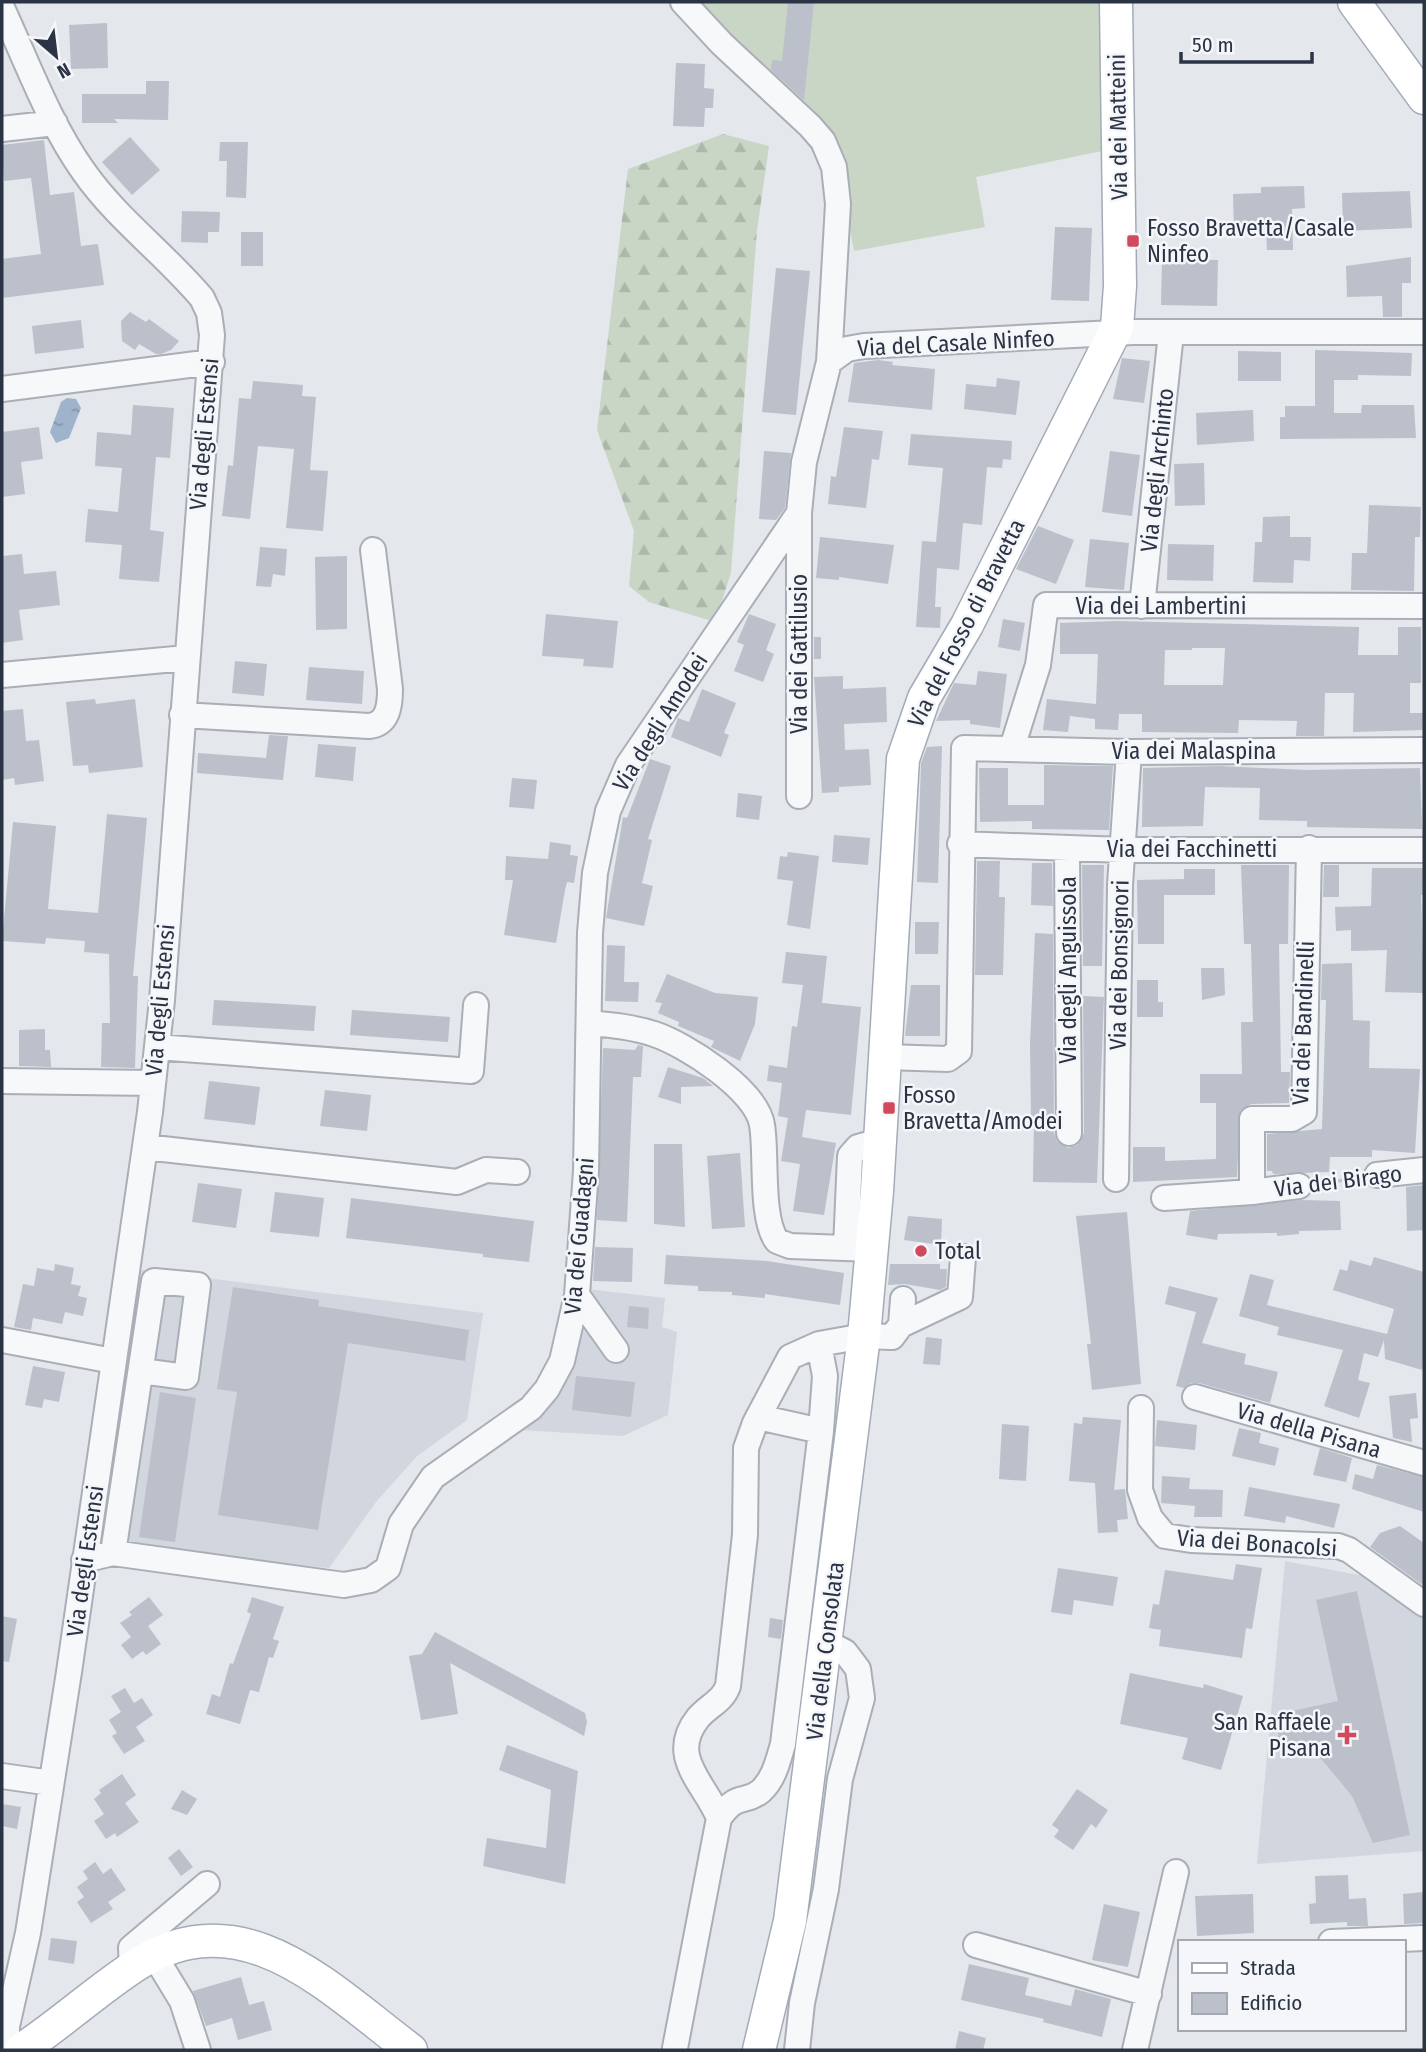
<svg xmlns="http://www.w3.org/2000/svg" width="1426" height="2052" viewBox="0 0 1426 2052" font-family="'Fira Sans Condensed',sans-serif">
  <defs>
    <pattern id="forest-firs" width="22" height="20" patternUnits="userSpaceOnUse" patternTransform="scale(1.75)"><rect width="22" height="20" fill="#c9d6c5"/><path d="M5 1l3.5 6h-7zM16 11l3.5 6h-7z" fill="#adb8ab"/></pattern>
    <pattern id="water-ripples" width="26" height="14" patternUnits="userSpaceOnUse" patternTransform="scale(1.75)"><rect width="26" height="14" fill="#9fb4cc"/><path d="M2 4q2-2 4 0t4 0M15 11q2-2 4 0t4 0" fill="none" stroke="#8293a7"/></pattern>
  </defs>
  <rect width="100%" height="100%" fill="#e4e7ec"/>
  <path fill="#d2d6de" d="M135,1269L483,1313L467,1420L416,1457L376,1502L329,1568L94,1544Z
    M587,1289L665,1298L662,1327L677,1332L668,1415L623,1436L520,1430Z
    M1285,1561L1369,1577L1424,1619V1851L1257,1864Z"/>
  <path fill="#c9d6c5" d="M687,2H1102V151L976,177L985,227L854,251L832,134Z"/>
  <path fill="url(#forest-firs)" d="M723,134L769,146L757,230L731,573L715,622L649,602L629,586L634,531L597,430L628,169Z"/>
  <path fill="url(#water-ripples)" d="M67,398L76,399L81,408L69,438L56,443L50,432L61,402Z"/>
  <path fill="#bbc0ca" fill-rule="evenodd" d="M788,2H814L804,100L771,70L772,60L782,61Z
    M107,23L108,68L71,69L69,25Z
    M676,63L705,64L704,88L714,89L713,108H705L704,127L673,126Z
    M146,81H169L168,120L114,119L118,123H82V94H146Z
    M130,137L160,170L132,195L102,162Z
    M44,140L50,195L74,192L81,246L98,244L104,285L2,298V259L41,254L31,178L4,181L2,145Z
    M220,142H248L246,198L226,197L227,161H219Z
    M1304,186L1305,208L1292,209L1293,250H1267L1266,227L1234,228L1233,194L1261,193V187Z
    M1410,191L1412,228L1343,231L1342,193Z
    M182,211L220,212L219,232H208V243L181,242Z
    M1055,227L1092,228L1089,301L1051,300Z
    M241,232H263V266H241Z
    M1411,257V283H1402V317H1383L1382,296L1347,297L1346,266Z
    M1162,259L1218,260L1217,306L1161,305Z
    M776,268L810,271L796,415L762,412Z
    M130,312L146,322L149,319L179,341L171,350L161,354H156L139,344L135,350L122,341L121,321Z
    M81,320L84,348L35,354L32,326Z
    M1315,350L1412,353L1411,376L1358,375V380H1334V413H1361L1362,405H1414L1416,438L1280,439V417H1285V406H1315Z
    M1238,351L1281,352V381H1238Z
    M1122,358L1150,361L1144,403L1113,399Z
    M878,360L893,362L892,365L935,369L932,410L848,402L854,363Z
    M997,378L1020,381L1016,415L964,409L966,384L996,387Z
    M253,381L303,385L302,396L316,397L310,470L328,471L323,531L286,528L294,449L258,446L250,519L222,516L228,465L233,466L239,398L251,399Z
    M133,405L174,408L170,458L156,457L150,530L164,532L159,582L119,579L122,545L85,542L88,509L118,512L122,468L95,466L97,432L131,435Z
    M1253,410L1254,441L1197,445L1196,413Z
    M39,427L43,459L21,462L25,494L2,497V432Z
    M844,427L883,431L879,460L872,459L866,508L828,504L831,476L836,477Z
    M911,434L1012,441L1011,460L1003,459L1002,468L987,467L982,525L963,523L959,570L937,568L935,607H941L940,628L916,627L922,541L936,542L943,468L908,465Z
    M764,451L791,453L785,508L776,520L759,519Z
    M1110,451L1140,455L1132,516L1102,512Z
    M1204,463L1205,505L1175,506L1174,464Z
    M1369,505L1421,507L1420,537H1415L1414,591L1351,590L1352,553H1367Z
    M1290,516V537H1311L1310,561L1294,560L1293,583L1253,582L1255,542H1262L1263,517Z
    M1038,526L1074,540L1056,584L1016,569Z
    M820,537L894,545L888,584L839,577V580L816,578Z
    M1090,539L1129,543L1124,590L1085,587Z
    M1168,544L1214,545L1213,581L1167,580Z
    M260,547L287,549L285,576L273,574L271,587L256,586Z
    M22,554L24,574L56,571L60,605L19,610L23,640L2,643V556Z
    M347,556V629L316,630L315,557Z
    M546,614L618,621L613,668L583,666L584,659L542,656Z
    M749,614L776,624L766,650L774,654L763,682L734,671L744,645L737,642Z
    M1003,619L1025,623L1020,651L998,647Z
    M1116,621L1359,627L1358,655H1398V627H1421V683H1410V713H1423V730L1353,732L1354,693H1325L1324,736H1296L1297,721L1239,720L1238,733L1142,732V714H1119L1118,730L1095,729V719L1070,716L1068,732L1043,730L1047,699L1096,704L1098,654H1060V623ZM1192,648H1225L1223,685H1164L1165,650H1192Z
    M814,637H821V659H814Z
    M235,661L267,664L264,696L232,693Z
    M309,667L364,671L362,704L306,700Z
    M978,671L1007,674L1000,728L970,724V720L936,721L954,683L976,685Z
    M843,676V689L886,687L887,722L844,724L845,750L869,749L871,785L839,787V792L822,793L814,677Z
    M702,689L736,703L724,733L729,735L721,757L671,737L678,718L689,722Z
    M95,699L96,704L135,699L143,767L89,773L88,765L73,766L66,702Z
    M23,709L26,741L39,740L44,781L15,785L14,778L2,780V711Z
    M269,735L288,736L283,780L197,773L198,753L266,758Z
    M318,744L356,747L353,781L315,777Z
    M942,746L938,883L917,882L921,763L927,747Z
    M650,759L671,766L648,839L652,840L642,883L653,886L644,926L606,918L623,817L627,818Z
    M1044,765L1113,766L1109,830L1032,829V821L980,822L979,768H1008V805H1044Z
    M1219,766L1307,770L1420,768L1422,829L1307,827V821L1259,820L1260,788L1205,787L1203,826L1142,827L1143,768Z
    M512,778L537,780L534,809L509,807Z
    M738,793L762,796L759,820L736,817Z
    M107,814L147,818L133,976H138L135,1068L101,1067L102,1023H110L109,954L84,952L85,941L46,938L45,944L2,941L13,822L56,826L48,909L98,913Z
    M834,835L870,838L868,865L832,862Z
    M550,842L571,845L570,855L578,856L574,883L567,882L565,890L556,943L504,935L513,880H505L506,856L548,859Z
    M788,852L819,856L810,929L787,925L793,881L777,879L780,856L787,857Z
    M977,861H1000L999,897H1005L1003,975H975Z
    M1032,863H1052L1053,906L1031,905Z
    M1082,865H1104L1102,966H1083Z
    M1241,865H1289L1288,944H1279L1281,1072H1290L1289,1103L1251,1104L1240,1111L1237,1177L1133,1182V1147H1165V1161L1216,1159V1103H1200V1074H1242L1241,1022H1253L1251,944H1244Z
    M1324,865H1339V897H1323Z
    M1372,868H1424V895H1421L1424,993L1385,992L1387,950L1351,951V930L1336,931L1335,907L1371,906Z
    M1184,869H1215V895H1164V944H1138L1137,880L1184,879Z
    M915,922H939L938,954H915Z
    M1035,933L1053,934L1054,1133L1057,1141L1068,1148L1077,1145L1084,1133L1083,996L1104,997L1097,1183L1033,1182L1034,1119H1031L1030,1044Z
    M607,945L625,946L624,982H639L638,1002L605,1001Z
    M786,952L827,956L822,1003L861,1007L851,1115L806,1110L802,1137L836,1143L824,1215L793,1211L800,1164L781,1161L788,1118L778,1116L782,1083L767,1081L769,1065L787,1068L792,1026L797,1027L803,985L782,983Z
    M1352,963L1353,1020L1370,1021L1369,1068L1420,1069L1415,1153L1372,1150V1157H1330L1329,1172L1273,1174L1272,1171H1267V1134L1322,1129L1326,1000H1321L1322,964Z
    M1201,968H1224L1225,995L1202,1000Z
    M667,974L715,993L758,997L755,1024L740,1061L711,1047L714,1041L678,1026L679,1022L658,1013L662,1003L655,1002Z
    M1137,980H1158V1002H1163V1017H1137Z
    M911,985H940V1036H905Z
    M214,1000L316,1006L314,1031L212,1025Z
    M352,1010L450,1017L448,1042L350,1035Z
    M45,1029V1050H50L51,1067L19,1066V1030Z
    M638,1045L643,1046L641,1077H633L627,1222L597,1220L603,1048L635,1050Z
    M668,1067L703,1078L713,1086L681,1087V1104L658,1097Z
    M209,1081L260,1087L255,1125L204,1119Z
    M325,1090L371,1095L367,1131L320,1126Z
    M654,1144H682L685,1227L654,1224Z
    M740,1153L745,1227L712,1229L707,1156Z
    M198,1183L242,1189L236,1228L192,1222Z
    M1424,1185V1230L1407,1231L1406,1187Z
    M275,1192L324,1198L319,1237L270,1232Z
    M351,1198L534,1221L529,1262L483,1257V1254L346,1238Z
    M1302,1200L1340,1201L1341,1230L1299,1231V1234L1277,1236V1233L1218,1234L1217,1240L1186,1235L1190,1211Z
    M1127,1212L1141,1384L1092,1390L1087,1344H1091L1076,1216Z
    M908,1216L942,1219L941,1245L904,1240Z
    M595,1247L633,1248L632,1282L593,1281Z
    M666,1255L767,1261L844,1273L840,1305L765,1294V1298L732,1295V1292L698,1291V1286L664,1284Z
    M1374,1257L1424,1272V1361L1422,1370L1385,1359L1384,1340L1378,1357L1364,1353L1358,1380L1370,1383L1359,1418L1324,1406L1343,1350L1277,1335L1279,1327L1239,1316L1250,1274L1274,1280L1267,1305L1387,1334L1394,1309L1333,1290L1340,1269L1347,1271L1350,1260L1371,1266Z
    M55,1264L74,1268L71,1284L81,1286L78,1296L87,1298L83,1316L65,1312L62,1324L33,1318L31,1330L14,1327L23,1284L34,1286L37,1268L54,1271Z
    M890,1264H940V1269H947L946,1287L940,1290L905,1284L888,1285Z
    M1169,1286L1218,1298L1202,1343L1246,1354L1244,1364L1278,1372L1270,1403L1199,1383H1191L1184,1388L1176,1386L1196,1312L1165,1304Z
    M233,1287L319,1300L318,1306L469,1330L465,1361L348,1343L318,1530L218,1515L237,1392L217,1389Z
    M629,1306L649,1308L648,1329L627,1327Z
    M926,1337L942,1339L940,1365L923,1364Z
    M33,1366L65,1372L59,1402L44,1399L42,1408L25,1405Z
    M576,1376L635,1382L631,1417L572,1410Z
    M160,1392L196,1398L175,1542L139,1537Z
    M1416,1393L1418,1418L1410,1419L1412,1442L1393,1438L1389,1396Z
    M1083,1417L1121,1420L1114,1490L1125,1489L1128,1519L1117,1520L1118,1532L1098,1533L1095,1483L1069,1481L1074,1423L1082,1424Z
    M1157,1420L1197,1425L1195,1450L1155,1446Z
    M1002,1424L1029,1426L1026,1481L999,1479Z
    M1239,1428L1261,1433L1259,1443L1279,1448L1275,1466L1232,1456Z
    M1320,1448L1352,1458L1346,1482L1313,1475Z
    M1377,1465L1424,1477V1512L1352,1489L1355,1474L1373,1479Z
    M1162,1476L1190,1478L1189,1489L1223,1490L1222,1517H1194L1195,1506L1161,1503Z
    M1249,1487L1340,1504L1334,1528L1286,1516L1285,1523L1244,1516Z
    M1400,1526L1424,1543V1586L1370,1547L1380,1533Z
    M1236,1564L1262,1568L1252,1629L1246,1628L1242,1658L1159,1646L1161,1630L1149,1628L1153,1604L1159,1605L1165,1570L1233,1580Z
    M1058,1568L1118,1577L1113,1606L1074,1600L1072,1615L1051,1612Z
    M1357,1591L1410,1835L1373,1843L1352,1796L1318,1755H1283L1274,1715L1338,1701L1316,1600Z
    M149,1597L163,1615L148,1626L161,1644L146,1655L143,1651L132,1659L121,1645L131,1637L120,1623L132,1615L129,1612Z
    M252,1597L284,1607L273,1639L279,1641L273,1658L269,1657L259,1692L250,1690L240,1724L206,1714L212,1694L220,1697L230,1663L233,1664L251,1614L247,1612Z
    M2,1616L17,1619L9,1662L2,1661Z
    M770,1618L783,1620L781,1639L768,1637Z
    M435,1632L585,1713L587,1722L584,1736L450,1663L458,1714L421,1720L409,1656L422,1654Z
    M1130,1673L1203,1688L1204,1684L1243,1696L1221,1770L1182,1759L1188,1738L1120,1724Z
    M125,1688L134,1703L142,1698L153,1715L136,1727L145,1741L124,1754L112,1736L117,1733L109,1720L121,1712L111,1696Z
    M507,1745L578,1771L565,1884L483,1866L487,1838L546,1848L551,1790L499,1770Z
    M122,1774L136,1795L125,1803L139,1822L117,1837L115,1833L106,1839L94,1821L104,1814L94,1799L101,1793L99,1790Z
    M1077,1789L1108,1810L1096,1828L1091,1824L1073,1850L1054,1837L1059,1830L1052,1825Z
    M182,1790L197,1799L187,1815L171,1809Z
    M2,1804L21,1807L17,1829L2,1826Z
    M179,1849L193,1867L181,1876L168,1858Z
    M95,1862L103,1874L111,1868L126,1890L108,1902L113,1909L91,1923L77,1902L84,1897L77,1887L88,1879L83,1871Z
    M1348,1875L1349,1899L1366,1898L1368,1926H1347V1922L1310,1924L1309,1904L1316,1903L1315,1876Z
    M1424,1892V1923L1404,1924L1403,1894Z
    M1253,1894L1254,1933L1197,1936L1195,1896Z
    M1104,1904L1140,1912L1128,1967L1092,1960Z
    M51,1938L77,1941L74,1964L48,1960Z
    M969,1964L1029,1978L1025,1995L1071,2006L1075,1989L1111,1999L1102,2037L1043,2022L1044,2019L961,2000Z
    M241,1977L249,2005L264,2001L272,2030L238,2040L232,2018L206,2026L193,1991Z
    M959,2031L986,2038L983,2050H955Z"/>
  <g fill="none" stroke-linecap="round" stroke-linejoin="round">
    <defs>
      <path id="minor" d="M2,8C27,62 49,123 84,172C117,219 165,254 202,298L209,313L212,335L162,1000L150,1112L69,1672L28,1933L7,2026V2050
        M2,129L55,123
        M829,362L847,349L864,346L1133,332H1424
        M2,389L212,362
        M1142,606L1171,333
        M2,675L186,658
        M182,715L369,726C388,724 390,706 390,689L373,550
        M1012,748L1038,665L1046,605L1424,606
        M799,796V513
        M960,844L1123,850H1424
        M1067,848L1069,1133
        M590,1023C611,1025 633,1027 654,1034C685,1044 757,1090 762,1125C767,1153 760,1219 777,1241L790,1246L872,1249
        M157,1047L471,1071L476,1005
        M885,1057L948,1059L959,1051L964,748L1129,752L1424,750
        M2,1081L153,1083
        M145,1147L457,1182L486,1170L517,1172
        M1377,1175L1424,1170
        M1116,1179L1120,885L1129,752
        M1252,1192L1299,1186
        M1164,1198L1252,1192V1119H1292L1304,1112L1309,848
        M846,1248L850,1156L858,1147L879,1141
        M577,1295L616,1350
        M901,1325L960,1297L963,1257
        M2,1340L113,1361
        M819,1344L825,1376L821,1431L783,1744C778,1761 774,1779 761,1791C744,1805 738,1791 719,1818C705,1783 667,1757 698,1718C709,1705 722,1702 728,1686L745,1535L746,1448L755,1423L790,1357L819,1344L864,1336L892,1337L901,1325L903,1299
        M1195,1397L1424,1463
        M1141,1408L1140,1490L1150,1518L1165,1536L1191,1540L1338,1546L1349,1550L1424,1604
        M758,1417L821,1431
        M113,1553L154,1281L198,1285L186,1377L141,1371
        M84,1560L113,1553L344,1585L371,1580L388,1568L401,1524L433,1477L531,1408L547,1389L562,1361L577,1295L586,1171L590,933L595,873L608,811L628,765L799,513L804,462L829,362L838,204L834,167L823,141L810,126L722,44L683,2
        M2,1776L51,1783
        M1331,1942L1424,1938
        M976,1945L1149,1994
        M154,1955L182,2001L198,2050
        M132,1968L131,1948L207,1884
        M675,2048L719,1818
        M797,2050L802,2003L826,1889L840,1779L862,1698L858,1669L845,1652L826,1642
        M1135,2050L1176,1872"/>
      <path id="major" d="M1354,2L1424,98
        M21,2050C60,2024 94,1993 133,1967C241,1895 327,1987 411,2050
        M759,2050L790,1921L864,1336L877,1191L903,759L924,698L967,625L1117,327L1120,286L1116,2"/>
    </defs>
    <use href="#minor" stroke="#a9aeb7" stroke-width="28"/>
    <use href="#major" stroke="#a3abb8" stroke-width="35"/>
    <path stroke="#c2c5cb" stroke-width="3.5" stroke-dasharray="5 5" stroke-linecap="butt" d="M1318,1184L1359,1178"/>
    <use href="#minor" stroke="#f7f8fa" stroke-width="24"/>
    <use href="#major" stroke="#fff" stroke-width="32"/>
  </g>
  <g fill="#d1495b" stroke="#f4f6f9" stroke-width="2.5">
    <rect x="1126" y="234" width="14" height="14" rx="3.5"/>
    <rect x="882" y="1101" width="14" height="14" rx="3.5"/>
    <circle cx="921" cy="1251" r="7"/>
    <path d="M1343.5 1724.5h7v7h7v7h-7v7h-7v-7h-7v-7h7z"/>
  </g>
  <g text-anchor="middle" stroke-width="5" stroke-linejoin="round" paint-order="stroke">
    <g font-size="23" fill="#2b3445" stroke="#f4f6f9">
      <text transform="translate(1118 127) rotate(-91)" y="8">Via dei Matteini</text>
      <text transform="translate(956 343) rotate(-3)" y="8">Via del Casale Ninfeo</text>
      <text transform="translate(204 434) rotate(-85)" y="8">Via degli Estensi</text>
      <text transform="translate(1157 470) rotate(-84)" y="8">Via degli Archinto</text>
      <text x="1161" y="614">Via dei Lambertini</text>
      <text transform="translate(966 623) rotate(-63)" y="8">Via del Fosso di Bravetta</text>
      <text transform="translate(799 654) rotate(-90)" y="8">Via dei Gattilusio</text>
      <text transform="translate(660 722) rotate(-58)" y="8">Via degli Amodei</text>
      <text x="1194" y="759">Via dei Malaspina</text>
      <text x="1192" y="857">Via dei Facchinetti</text>
      <text transform="translate(1119 965) rotate(-89)" y="8">Via dei Bonsignori</text>
      <text transform="translate(1068 970) rotate(-90)" y="8">Via degli Anguissola</text>
      <text transform="translate(160 1000) rotate(-85)" y="8">Via degli Estensi</text>
      <text transform="translate(1303 1023) rotate(-88)" y="8">Via dei Bandinelli</text>
      <text transform="translate(1338 1181) rotate(-7)" y="8">Via dei Birago</text>
      <text transform="translate(579 1236) rotate(-85)" y="8">Via dei Guadagni</text>
      <text transform="translate(1309 1430) rotate(16)" y="8">Via della Pisana</text>
      <text transform="translate(1257 1543) rotate(4)" y="8">Via dei Bonacolsi</text>
      <text transform="translate(85 1561) rotate(-82)" y="8">Via degli Estensi</text>
      <text transform="translate(825 1651) rotate(-83)" y="8">Via della Consolata</text>
    </g>
    <g font-size="23" fill="#2b3445" stroke="#f4f6f9" text-anchor="start">
      <text x="1147" y="236">Fosso Bravetta/Casale<tspan x="1147" dy="26">Ninfeo</tspan></text>
      <text x="903" y="1103">Fosso<tspan x="903" dy="26">Bravetta/Amodei</tspan></text>
      <text x="935" y="1259">Total</text>
      <text x="1331" y="1730" text-anchor="end">San Raffaele<tspan x="1331" dy="26">Pisana</tspan></text>
    </g>
  </g>
  <rect width="1426" height="2052" fill="none" stroke="#2b3445" stroke-width="7"/>
  <rect x="1178" y="1940" width="228" height="91" fill="#f4f6f9" stroke="#a4a8b1" stroke-width="2"/>
  <rect x="1192" y="1963" width="35" height="10" fill="#ffffff" stroke="#a4a8b1" stroke-width="2"/>
  <text x="1240" y="1975" font-size="21" fill="#2b3445">Strada</text>
  <rect x="1192" y="1993" width="35" height="21" fill="#bbc0ca" stroke="#a4a8b1" stroke-width="2"/>
  <text x="1240" y="2010" font-size="21" fill="#2b3445">Edificio</text>
  <g transform="translate(56 56) rotate(152)" stroke="#f4f6f9" stroke-width="5" paint-order="stroke">
  <path d="M0-5L12 26L0 18L-12 26Z" fill="#2b3445"/>
  <text y="-10" font-size="19" font-weight="bold" text-anchor="middle" fill="#2b3445">N</text>
  </g>
  <path d="M1181 52v10h131v-10" fill="none" stroke="#2b3445" stroke-width="3.5"/>
  <text x="1192" y="52" font-size="21" fill="#2b3445" stroke="#f4f6f9" stroke-width="5" paint-order="stroke">50 m</text>
</svg>
